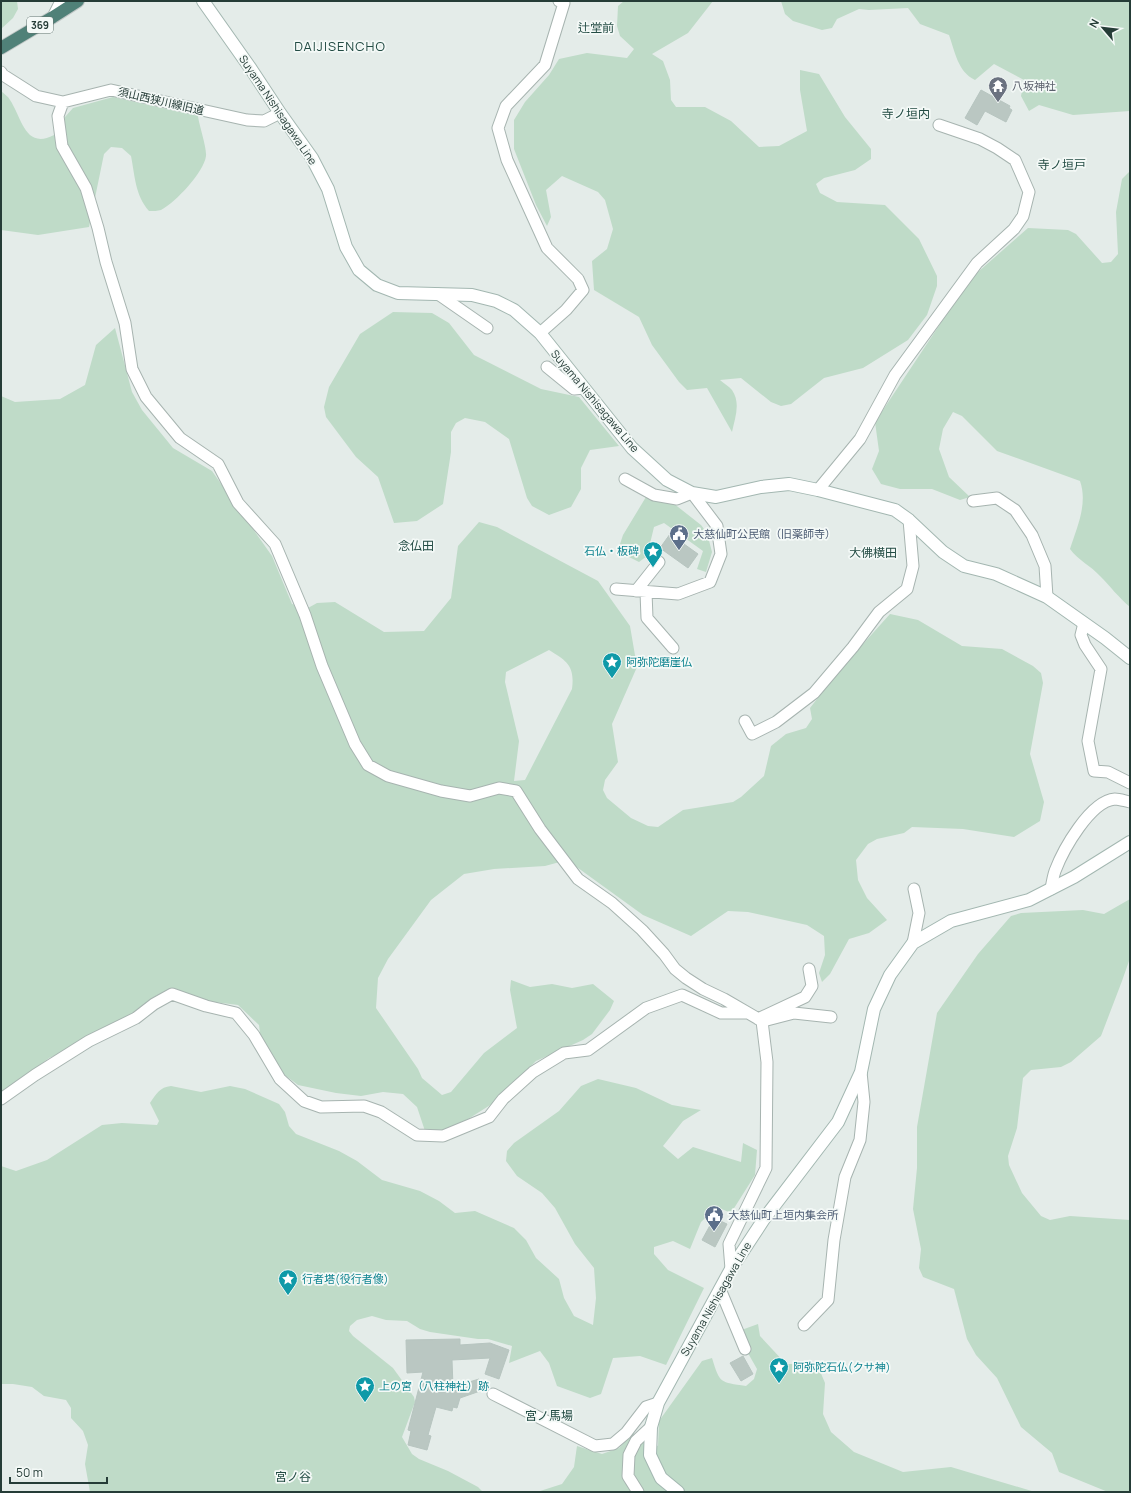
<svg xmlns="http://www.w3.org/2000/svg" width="1131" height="1493" viewBox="0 0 1131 1493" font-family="Manrope,'Noto Sans JP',sans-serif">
  <rect width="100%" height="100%" fill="#e4ece9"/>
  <path fill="#bfdbc8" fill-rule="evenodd" d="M1,1H17L18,9L13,18L1,29Z
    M624,1H713L688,33L652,54L663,61L670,80L671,100L676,107H705L731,121L759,147L779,146L807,131L800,90V70L819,74L845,117L871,149V159L855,170L824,178L816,184L820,193L837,202L885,205L919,239L937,276V286L927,315L908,340L863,368L824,378L791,404L781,406L771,402L741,378L720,380C723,383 729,386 732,390C741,403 735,418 732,432L707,388L687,390L679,382L652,345L639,317L594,290L592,261L607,249L613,229L605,200L598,192L562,176L546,190L551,217L547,226L536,205L514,149V120L525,102L549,75L559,59L587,53L627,58L634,49L620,36L617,26L618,6Z
    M781,1H1130V111L1073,115L1039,105L1029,111L1021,96L1024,80L994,64L975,80C958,72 955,52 949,35L920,24L908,8L869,10L859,9L837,19L832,28L822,30L793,21L785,14Z
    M1,91C4,94 8,96 10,100C22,118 25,150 54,135L57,126L73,108L113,97L198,116C199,125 207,148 206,156C204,172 176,202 161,210C158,211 153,211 149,211C135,195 135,176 131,156L122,148L111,147L104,154L89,227L38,235L1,230Z
    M1130,171V607C1119,598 1110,586 1100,576C1091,566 1078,560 1070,549C1077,527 1088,504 1080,481L997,451L962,416L953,412L943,429L939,449L949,477L970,497L960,500L932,489H900L881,484L872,469L879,451L875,422L970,279L1028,228L1068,230L1076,234L1102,263L1111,262L1118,254L1116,212L1122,179Z
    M393,312L432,313L449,323L474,355L541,389L579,397L619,446L590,450L581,468V489L571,507L549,515L532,506L527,498L509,439L485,422L465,418L456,423L451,432V452L443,504L417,521L394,523L378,477L356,457L326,417L324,407L329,387L360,334Z
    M115,328L132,392L142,410L173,448L212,471L272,556L292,604L308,608L317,603L335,602L384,632L424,631L451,598L458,546L479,522L497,527L598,581L630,626L637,667L612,724L618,762L605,780L603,790L607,798L631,818L648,826L658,827L683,810L733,802L741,797L764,776L771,746L786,734L806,728L812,719L810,708L837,673L890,614L918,620L962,646L1002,649L1033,666L1041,673L1043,683L1030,754L1044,802L1040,821L1014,837L963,829L912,827L904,833L877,839L868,844L856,860L858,880L867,898L887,920L869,933L849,939L830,974L822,982L819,973L825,955L824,936L807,925L748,912L728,911L691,936L643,915L567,860L545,866L494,869L464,874L431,900L388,959L378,978L376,1008L418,1069L422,1078L442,1095L451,1092L484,1053L517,1028L510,990L511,980L530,987L552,984L572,988L593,984L614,1001L610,1010L592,1034L583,1040L536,1061L495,1102L446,1133L426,1134L417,1107L403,1094L383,1092L361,1096L336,1093L298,1085L273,1066L262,1049L259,1025L238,1005L157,995L110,1031L49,1058L1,1095V396L15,402L60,399L85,385L96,345ZM549,650C567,661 575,666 572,689L525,780L514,781L519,741L505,682L506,672Z
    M649,492H659L701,525L707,533L712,552L706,572L697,569L703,551L664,523L654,527L647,556L639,562L623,554L620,544L623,535Z
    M1130,899V958L1122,981L1101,1036L1071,1062L1061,1067L1031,1070L1023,1078L1017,1128L1008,1156L1009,1165L1022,1193L1041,1216L1050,1220L1070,1216L1130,1220V1492H1108L1059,1472L1052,1453L1021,1427L997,1378L976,1355L967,1339L954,1289L923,1277L919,1268L921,1249L913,1209L917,1168V1127L937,1013L978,954L1011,916L1021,913L1083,910L1104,914Z
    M598,1079L636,1088L672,1105L701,1110L683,1121L663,1146L678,1159L693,1147L741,1162L743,1143L757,1150L755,1175L731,1213L717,1207L701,1222L690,1249L673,1241L654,1247V1254L668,1270L704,1288L666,1365L640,1356L613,1358L601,1394L590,1398L557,1386L549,1363L540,1351L509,1363L512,1346L488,1339H478L430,1332L420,1329L407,1321L386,1320L372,1316L357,1320L350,1326L349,1331L353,1336L393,1368L414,1397L415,1402L402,1437L412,1454L419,1459L448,1471L478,1487L483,1492H90L85,1464L88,1445L83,1431L71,1418V1408L66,1400L44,1396L32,1387L13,1384H1V1166L16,1171L47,1160L102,1125L122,1123L157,1125L159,1121L150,1103C156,1094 160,1087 171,1086L201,1092L230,1086L245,1089L279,1104L285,1112L289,1126L296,1134L339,1151L357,1161L382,1180L420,1191L439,1201L455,1213L475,1211L514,1228L526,1240L536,1258L559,1279L564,1298L574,1316L593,1325L596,1298L594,1268L575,1244L555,1208L542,1193L517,1176L506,1161L507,1151L514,1143L559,1111L581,1086Z
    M758,1324L760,1336L786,1364H817L825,1383L823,1414L831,1432L854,1452L903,1472L951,1467L1035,1492H537L562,1484L574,1467L577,1446L602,1454L619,1448L633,1433L658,1446L659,1421L702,1361L712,1358C720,1384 720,1382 746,1386L754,1379L757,1369L736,1332Z"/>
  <path fill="#bac7c2" stroke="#b7c5c0" d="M981,90L1010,106L1009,108L1012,110L1006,122L985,111L977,125L965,118Z
    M670,534L698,554L688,568L660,548Z
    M714,1218L727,1224L715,1247L702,1240Z
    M460,1339V1345L490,1343L509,1350L499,1379L485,1374L490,1358L452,1360L453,1387L479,1379L483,1390L460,1398L457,1408L453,1407L452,1411L436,1407L428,1435L431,1436L427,1450L408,1445L411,1431L408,1430L423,1372L407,1373L406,1340Z
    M743,1356L753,1374L741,1381L730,1363Z"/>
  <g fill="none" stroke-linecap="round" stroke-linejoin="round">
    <defs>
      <path id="minor" d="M53,17L61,1
        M1,72L3,75L36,96L63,102L111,90L247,120L264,121L280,113
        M63,102L58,116L62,146L86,188L98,228L106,262L125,323L132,369L146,397L180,438L218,464L238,503L275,544L305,615L322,666L355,744L368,765L388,776L441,791L470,796L499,788L516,791L540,829L578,879L612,903L642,930L664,954L675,969L686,978L703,989L724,999L762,1021L767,1062L766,1168L729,1244L731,1269
        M438,294L487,328
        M540,333L566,310L583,290L578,279L547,248L507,160L498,128L506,106L545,65L564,3L559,1
        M547,367L574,389L584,388
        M818,490L860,439L895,375L977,263L1014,229L1023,216L1029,192L1015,160L997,148L980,139L939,125
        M973,501L997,498L1015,510L1032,535L1045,566L1047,597
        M616,589L678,594L710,582L721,554L717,526L692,493L677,499L654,495L625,479
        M636,591L659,562
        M646,592L647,618L673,648
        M1084,623L1081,635L1085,645L1101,669L1088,741L1094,771L1108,772L1130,783
        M745,721L752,734L776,722L814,693L853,647L879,612L907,589L913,566L909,520
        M1051,889C1052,883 1053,877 1055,871C1063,850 1090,801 1115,799C1119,799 1125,801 1130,802
        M913,943L919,913L914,889
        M758,1019L805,997L812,986L809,969
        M767,1020L794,1013L831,1017
        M1,1099L35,1075L89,1041L136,1018L154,1004L172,994L206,1006L236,1013L254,1035L280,1079L304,1101L321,1107L364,1106L381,1112L417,1135L443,1136L489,1117L503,1099L533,1072L564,1053L588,1050L646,1008L682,995L721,1013H748
        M720,1289L745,1349
        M804,1325L828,1300L834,1240L845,1177L860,1140L864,1102L861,1072
        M493,1394L595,1446L613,1444L626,1433L646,1407L658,1403
        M638,1492L628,1476L629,1455L636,1441L651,1427"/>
      <path id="secondary" d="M203,1L251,69L280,113L312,158L328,189L346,247L359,270L377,285L398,293L472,295L496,301L514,310L540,333L632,448L667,480L692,493L716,497L761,487L789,484L818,490L895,510L909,520L943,552L964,566L996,574L1047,597L1105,638L1130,658
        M678,1492L661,1478L650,1455L651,1427L658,1403L731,1269L764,1219L838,1122L861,1072L874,1009L890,975L913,943L951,921L1029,900L1074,877L1130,842"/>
      <path id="trunk" d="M1,48L53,17L78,1"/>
    </defs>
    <use href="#minor" stroke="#a7b4b0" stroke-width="13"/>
    <use href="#secondary" stroke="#a3b7b1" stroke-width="14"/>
    <use href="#trunk" stroke="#c2c8c7" stroke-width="14"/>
    <use href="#minor" stroke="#fff" stroke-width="11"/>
    <use href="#secondary" stroke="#fff" stroke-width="12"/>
    <use href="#trunk" stroke="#508178" stroke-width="12"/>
  </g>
  <defs>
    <symbol id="temple-pin" viewBox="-11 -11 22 30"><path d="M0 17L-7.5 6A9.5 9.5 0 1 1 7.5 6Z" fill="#6b7280" stroke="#f4f9f7"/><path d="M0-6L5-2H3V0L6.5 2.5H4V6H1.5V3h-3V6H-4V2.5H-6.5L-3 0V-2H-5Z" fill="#fff"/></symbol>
    <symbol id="civic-pin" viewBox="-11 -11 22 30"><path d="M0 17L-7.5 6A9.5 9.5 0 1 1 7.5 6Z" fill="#5c6f8a" stroke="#f4f9f7"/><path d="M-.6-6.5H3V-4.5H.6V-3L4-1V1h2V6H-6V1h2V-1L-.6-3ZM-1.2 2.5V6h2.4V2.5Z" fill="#fff"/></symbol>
    <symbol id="sight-pin" viewBox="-11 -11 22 30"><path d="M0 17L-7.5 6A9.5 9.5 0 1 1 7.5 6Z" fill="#0f9aa8" stroke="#f4f9f7"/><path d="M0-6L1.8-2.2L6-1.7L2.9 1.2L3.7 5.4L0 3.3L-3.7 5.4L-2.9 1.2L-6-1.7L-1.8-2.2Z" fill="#fff"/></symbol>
  </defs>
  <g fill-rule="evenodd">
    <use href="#temple-pin" x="987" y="75" width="22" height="30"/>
    <use href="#civic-pin" x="668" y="523" width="22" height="30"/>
    <use href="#sight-pin" x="642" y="540" width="22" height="30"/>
    <use href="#sight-pin" x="601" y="651" width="22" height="30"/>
    <use href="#civic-pin" x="703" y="1204" width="22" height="30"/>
    <use href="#sight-pin" x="277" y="1268" width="22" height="30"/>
    <use href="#sight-pin" x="768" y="1356" width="22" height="30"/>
    <use href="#sight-pin" x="354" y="1375" width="22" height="30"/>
  </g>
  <g text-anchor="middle" stroke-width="3.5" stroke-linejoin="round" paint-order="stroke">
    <rect fill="#f4f9f7" stroke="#637571" stroke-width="1" x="27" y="17" width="26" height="16" rx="3"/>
    <g font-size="10" font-weight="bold" fill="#253c37">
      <text x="40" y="29">369</text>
    </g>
    <g font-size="11" fill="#5b616d" stroke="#f4f9f7" text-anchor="start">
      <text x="1012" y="90">八坂神社</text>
    </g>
    <g font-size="11" fill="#253c37" stroke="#f4f9f7">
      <text transform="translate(161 101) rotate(13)" y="4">須山西狭川線旧道</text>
      <text transform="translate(278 110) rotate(56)" y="4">Suyama Nishisagawa Line</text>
      <text transform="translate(595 401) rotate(50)" y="4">Suyama Nishisagawa Line</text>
      <text transform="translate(716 1299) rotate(-60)" y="4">Suyama Nishisagawa Line</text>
    </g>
    <g font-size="11" fill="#4e5e75" stroke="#f4f9f7" text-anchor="start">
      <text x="693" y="538">大慈仙町公民館（旧薬師寺）</text>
      <text x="728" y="1219">大慈仙町上垣内集会所</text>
    </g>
    <g font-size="11" fill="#0d838f" stroke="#f4f9f7" text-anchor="start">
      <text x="639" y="555" text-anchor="end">石仏・板碑</text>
      <text x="626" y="666">阿弥陀磨崖仏</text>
      <text x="302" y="1283">行者塔(役行者像)</text>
      <text x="793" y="1371">阿弥陀石仏(クサ神)</text>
      <text x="379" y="1390">上の宮（八柱神社）跡</text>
    </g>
    <g font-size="12" fill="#234c44" stroke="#f4f9f7">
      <text x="596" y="32">辻堂前</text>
      <text x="906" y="118">寺ノ垣内</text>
      <text x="1062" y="169">寺ノ垣戸</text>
      <text x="416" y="550">念仏田</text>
      <text x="873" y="557">大佛横田</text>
      <text x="549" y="1420">宮ノ馬場</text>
      <text x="293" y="1481">宮ノ谷</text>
    </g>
    <g font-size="13" letter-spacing="1" fill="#234c44" stroke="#f4f9f7">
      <text x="340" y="51">DAIJISENCHO</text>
    </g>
  </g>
  <rect width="1131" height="1493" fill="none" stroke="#253c37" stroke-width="4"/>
  <g transform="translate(1103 28) rotate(298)" stroke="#f4f9f7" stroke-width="3" paint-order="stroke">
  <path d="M0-3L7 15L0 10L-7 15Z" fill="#253c37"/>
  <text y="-6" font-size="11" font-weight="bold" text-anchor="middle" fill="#253c37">N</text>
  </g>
  <path d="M10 1477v6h97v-6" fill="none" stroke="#253c37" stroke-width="2"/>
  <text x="16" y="1477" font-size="12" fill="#253c37" stroke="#f4f9f7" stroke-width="3" paint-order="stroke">50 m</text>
</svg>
